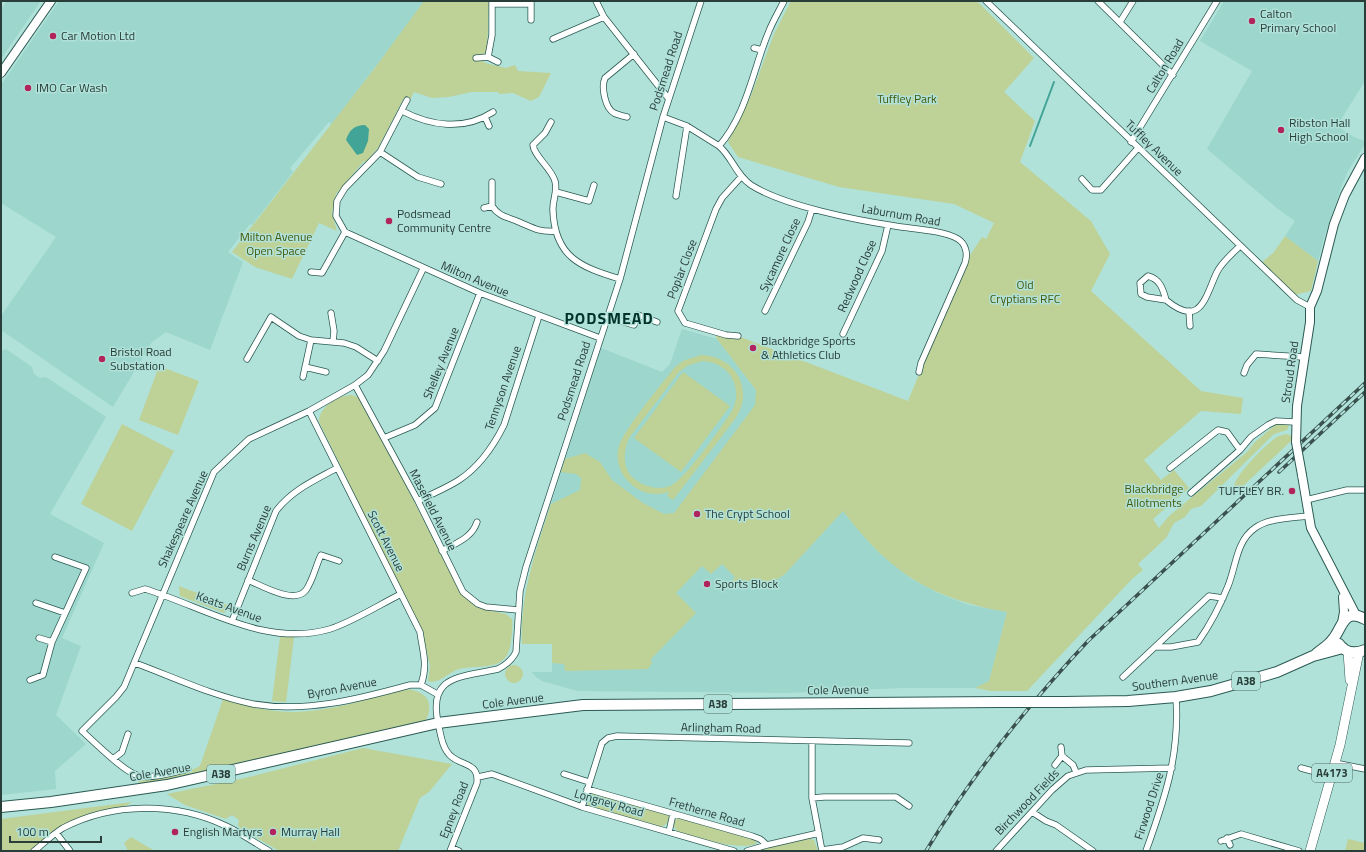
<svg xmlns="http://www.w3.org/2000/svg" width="1366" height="852" viewBox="0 0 1366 852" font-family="'Titillium Web',sans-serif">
  <rect width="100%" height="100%" fill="#b0e2d9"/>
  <path fill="#9cd6cc" d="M7,1H41L1,59V9Z
    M59,1H425L332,124L329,122L290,168L293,172L252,225L250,224L228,252L243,262L210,350L166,332L152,342L113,407L1,330V316L56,237L1,203V85Z
    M1224,1H1365V81L1337,126L1354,137L1365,141V144L1348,171L1342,185L1324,238L1318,261L1285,236L1295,221L1278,209L1207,149L1252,71L1200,41Z
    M682,329L717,339L762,398L848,518L878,552L910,578L938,593L969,605L1007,612L989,682L975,688H903L786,693L577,691L542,681L536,677L532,672H552V644H522L523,613L526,590L534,557L601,348L662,372L670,364Z
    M6,349L32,367L34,374L40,378L46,377L106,417L50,514L104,543L62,638L81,646L56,715L86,744L55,771L56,789L1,795V351Z"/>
  <path fill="#bed197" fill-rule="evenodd" d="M424,1H489L488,24L489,25L488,27L487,51L483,55H475V60H483L485,63L506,68L515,65L518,71L551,73L539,97L531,101L513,93L499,94L498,92H471L449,97L432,98L414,92L410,100L404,98L378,148L366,162L364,161L336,194L332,213L337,231L319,223L292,279L255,267L232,252L374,69Z
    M791,1H977L1034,58L1004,92L1035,121L1020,162L1091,221L1110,254L1091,291L1201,391L1243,398L1241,414L1201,411L1144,460L1161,480L1174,470L1189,488L1153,519L1159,528L1169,516L1247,452L1255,442L1279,422H1283L1289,425L1287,430L1274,434L1201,506L1191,509L1185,517L1174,523L1166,538L1138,564L1143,570L1132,579L1027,691H991L975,688L989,681L1007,612C931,599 889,572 843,511L784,575L764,587L760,582L740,580V585L729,584L735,577L722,564L711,574L702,566L676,593L696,613L651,659L652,663L648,669L565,671L564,664L552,663V644H522C520,594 536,550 551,504L580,490L581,478L576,474L561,472L565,459L585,453L600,462L612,480L643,503L664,514L674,513L755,405L756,390L717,339L714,331L738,336L908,401L965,263L982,237L986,239L994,223L954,204L839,187L738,157L728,142L750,98L774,34Z
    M1285,236L1318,261L1311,291L1294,295L1261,263L1274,252Z
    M701,355C736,356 755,391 735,419L673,500L667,496L669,492C655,496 641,494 630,483C621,475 616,462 618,450C620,433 662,384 675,367L683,361ZM702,361C729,362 744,387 732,411C722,426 685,480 670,486C657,491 641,486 631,476C622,465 624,450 629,438L679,372L687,366Z
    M159,366L199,381L178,435L139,420Z
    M683,372L730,406L681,472L634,438Z
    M352,395L360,398L369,414L462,595L478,608L506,614L512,619C513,626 512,634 511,641C508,673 482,664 459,669C449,672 438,685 428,681L430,666L422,632L319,422C319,407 337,396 352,395Z
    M122,424L174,451L132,531L81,504Z
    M1286,434L1292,436V440L1242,487L1238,488L1234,486C1236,474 1266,444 1277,437C1280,435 1283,435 1286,434Z
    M179,586L234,607L224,613L180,596Z
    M280,637H294L287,695L286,702H284L272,701Z
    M505 674a9 9 0 1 1 18 0a9 9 0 1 1-18 0Z
    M406,689C425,691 435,701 426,720L200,774L138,785L139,778L194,769L200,766L223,699C241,704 258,709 277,711C319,716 365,699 406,689Z
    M363,748L452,764L429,792L420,798L398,851H279L240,828L238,825L239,820L232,815L226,819L185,805L167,794L245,778Z
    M594,793L666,814L669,816C669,822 666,825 661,827L591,807L588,804L587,801L589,794Z
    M132,802L118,811L63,828L34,851H1V819Z
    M679,818L748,837L755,840L757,843C743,852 694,837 677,831L673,824L674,820Z
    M131,837L155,851H128L124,843Z
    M808,838L814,840L818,851H753Z
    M1348,839L1365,843V851H1345Z"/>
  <path fill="#42a496" d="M365,125L369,129L368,141L363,153L357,155L346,140C349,130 355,125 365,125Z"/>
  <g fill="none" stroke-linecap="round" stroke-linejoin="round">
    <path stroke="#42a496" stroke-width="2" d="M1030,146L1054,82"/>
    <defs>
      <path id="street" d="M492,1V35L488,57L498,62
        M596,1L604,17L668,98
        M986,1L1297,300L1310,307
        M1098,1L1173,75
        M492,4H531
        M531,20V1
        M1120,22L1133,1
        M553,39L604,17
        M754,48L762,50
        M476,58L488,57
        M407,100L380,152L345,188L337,201L336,216L345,232L480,293L600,338
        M402,111C431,126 464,131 493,112
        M485,117L489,126
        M627,117C623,116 618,115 614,113C605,108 601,87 605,78L634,54
        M663,117L687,126L719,146C747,114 753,69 769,31C773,21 779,11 784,1
        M551,122L545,133L533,145C534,156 551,168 555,181C558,192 552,201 553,211C555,257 580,267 620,279
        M1131,142L1217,1
        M719,146C732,157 736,175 751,185C784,206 856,220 895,226C912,229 943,230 958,239C966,244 968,254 965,263L921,363L919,372
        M380,152L418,177L441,184
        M1082,179L1092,190H1101L1138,148
        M492,182V206C499,217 508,217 519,222C533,228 538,232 555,231
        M556,192L589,201L594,185
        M676,196L687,126
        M484,208L492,206
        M311,272L322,273L345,232
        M1148,276C1160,279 1163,289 1166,300L1147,297L1141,294L1140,283Z
        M1166,300C1201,329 1205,297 1217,272C1222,262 1232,254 1240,246
        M765,311L808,222L812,209
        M1189,311L1190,326
        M331,313L334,331L333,342
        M607,317L634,325L638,315L657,322
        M843,334L882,251L888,225
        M738,336L726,335L685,323L678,311L716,209L722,198L741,177
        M247,359L271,317L299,336L311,340L344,343L356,347L378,361
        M305,367L326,372
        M1244,373L1247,365L1256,354L1303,357
        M303,377L311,340
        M355,385L418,501L463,592L478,604L486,607L518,610
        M309,411L420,632C423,653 428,665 421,685
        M384,438L415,425L435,408L480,293
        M1170,468L1218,430L1227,432L1240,450
        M1191,493L1240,450L1251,437L1268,425L1276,421L1295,422
        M1306,500L1347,490H1365
        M418,501C431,494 447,488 459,480C479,467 494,445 504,425L539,316
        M442,551C456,543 472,538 477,522
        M248,580C262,586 295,605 306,590C313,580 316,565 321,555L339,561
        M132,593L145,589C204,607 266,648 330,629C352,622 379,605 401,594
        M36,603L65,613
        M232,621L276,511C292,490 315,480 337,468
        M39,638L52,642
        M1155,647H1171L1198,642C1210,625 1220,606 1228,586C1236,567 1236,541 1255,528C1269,518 1291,518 1308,516
        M135,663C173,677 213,696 253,704C306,713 359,699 410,685H421L437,694
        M1123,677L1209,596L1223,598
        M30,680L43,675L52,642L86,568L55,557
        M812,741V798L822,851
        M1062,756L1073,765L1076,772
        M113,759L122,752L128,734
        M1335,763L1365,769
        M1055,765L1062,756L1061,747
        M1301,768L1331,776
        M188,769C175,772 153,779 139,776C125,773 94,742 82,731L116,697L124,687L214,472L249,439L309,411L355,385L368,375L384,351L423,269
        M564,774L589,782
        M478,777L492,774L582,807L734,851
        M587,789L752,836L760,839L767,845L819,833
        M812,798L824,797H896L909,806
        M582,807L602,743L608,738L617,736L909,743
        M1032,812L1046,821L1056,825L1093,851
        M669,832L673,814
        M56,833L70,851
        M1227,838L1230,845
        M1221,841L1241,834L1299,851
        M452,848L459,851
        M822,850L843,847L863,838L879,840
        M34,851C43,844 53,834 63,828C113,802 176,802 226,826C241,833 255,843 269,851
        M450,851L477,783C479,763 463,766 452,757C443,750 441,737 439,727C426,674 460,678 498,669C506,665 512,660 516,652L520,591L526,567L620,279L663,117L701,1
        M747,851L767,845
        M996,851L1052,790L1068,776L1086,770L1172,768
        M1146,851C1165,798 1180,755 1176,697"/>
      <path id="secondary" d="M1,73L51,1
        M1296,442L1297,406L1310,322V307L1317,291L1334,224L1345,195L1365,158
        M1302,475L1311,528L1356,615
        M1342,623L1344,612L1343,597"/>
      <path id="primary" d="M1348,652L1350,680
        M1310,851L1340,745L1359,652"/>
      <path id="highway" d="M1339,644C1345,653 1355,654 1365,650
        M1316,654C1322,649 1329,645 1333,639C1342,629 1343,607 1365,619
        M1064,702L1128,701L1176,697L1211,691L1277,672L1313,656L1343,648
        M1,807L51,802L167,785L438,723L583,705L1000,702"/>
    </defs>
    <use href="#street" stroke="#2b5a53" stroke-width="7"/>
    <use href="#secondary" stroke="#2b5a53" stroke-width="10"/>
    <use href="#primary" stroke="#2b5a53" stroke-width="10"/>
    <use href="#highway" stroke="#2b5a53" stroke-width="12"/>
    <use href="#street" stroke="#fff" stroke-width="5.5"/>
    <use href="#secondary" stroke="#fff" stroke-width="8"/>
    <use href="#primary" stroke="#fff" stroke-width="9"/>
    <use href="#highway" stroke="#fff" stroke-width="10"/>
    <defs>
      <path id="rail" d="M1279,472L1365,392
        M926,851C972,775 1027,706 1088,641L1365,383"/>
    </defs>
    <use href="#rail" stroke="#3a514d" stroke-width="3.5"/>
    <use href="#rail" stroke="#b0e2d9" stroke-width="2" stroke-dasharray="6" stroke-linecap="butt"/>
    <defs>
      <path id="secondary-bridge" d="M1296,442L1302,475"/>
      <path id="highway-bridge" d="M1000,702H1064"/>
    </defs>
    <use href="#secondary-bridge" stroke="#2b5a53" stroke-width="10" stroke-linecap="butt"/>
    <use href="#highway-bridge" stroke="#2b5a53" stroke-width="12" stroke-linecap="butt"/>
    <use href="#secondary-bridge" stroke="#fff" stroke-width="8"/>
    <use href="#highway-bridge" stroke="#fff" stroke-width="10"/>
  </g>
  <g fill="#b1235c" stroke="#b0e2d9" stroke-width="1.5">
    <circle cx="1252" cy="21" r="4"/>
    <circle cx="53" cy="36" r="4"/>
    <circle cx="28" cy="88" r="4"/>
    <circle cx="1281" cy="130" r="4"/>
    <circle cx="389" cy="221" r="4"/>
    <circle cx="753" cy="348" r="4"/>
    <circle cx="102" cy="359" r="4"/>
    <circle cx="1292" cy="491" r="4"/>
    <circle cx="697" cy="514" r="4"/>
    <circle cx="707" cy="584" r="4"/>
    <circle cx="175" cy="832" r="4"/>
    <circle cx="273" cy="832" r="4"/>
  </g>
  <g text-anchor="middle" stroke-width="3" stroke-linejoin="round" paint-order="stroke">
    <g fill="#b0e2d9" stroke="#526e69" stroke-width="1">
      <rect x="1232" y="672" width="28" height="18" rx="3"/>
      <rect x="704" y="695" width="28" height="18" rx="3"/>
      <rect x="1312" y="764" width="40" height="18" rx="3"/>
      <rect x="207" y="765" width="28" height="18" rx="3"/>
    </g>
    <g font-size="11" font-weight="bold" fill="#293d39">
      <text x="1246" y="685">A38</text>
      <text x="718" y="708">A38</text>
      <text x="1332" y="777">A4173</text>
      <text x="221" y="778">A38</text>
    </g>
    <g font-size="12" fill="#293d39" stroke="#b0e2d9" text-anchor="start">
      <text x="1260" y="18">Calton<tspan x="1260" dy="14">Primary School</tspan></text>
      <text x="61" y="40">Car Motion Ltd</text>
      <text x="36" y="92">IMO Car Wash</text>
      <text x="1289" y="127">Ribston Hall<tspan x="1289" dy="14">High School</tspan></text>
      <text x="397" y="218">Podsmead<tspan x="397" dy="14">Community Centre</tspan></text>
      <text x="761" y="345">Blackbridge Sports<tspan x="761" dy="14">&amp; Athletics Club</tspan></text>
      <text x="110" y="356">Bristol Road<tspan x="110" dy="14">Substation</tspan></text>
      <text x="1284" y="495" text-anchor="end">TUFFLEY BR.</text>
      <text x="705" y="518">The Crypt School</text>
      <text x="715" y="588">Sports Block</text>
      <text x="183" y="836">English Martyrs</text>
      <text x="281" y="836">Murray Hall</text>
    </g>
    <g font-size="12" fill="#293d39" stroke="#b0e2d9">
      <text transform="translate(1165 66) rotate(-59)" y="4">Calton Road</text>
      <text transform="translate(666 71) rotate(-72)" y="4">Podsmead Road</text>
      <text transform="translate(1154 148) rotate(44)" y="4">Tuffley Avenue</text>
      <text transform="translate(901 215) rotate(10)" y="4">Laburnum Road</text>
      <text transform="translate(780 255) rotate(-65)" y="4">Sycamore Close</text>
      <text transform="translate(682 269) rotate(-69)" y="4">Poplar Close</text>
      <text transform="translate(857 276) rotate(-66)" y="4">Redwood Close</text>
      <text transform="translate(475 279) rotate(23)" y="4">Milton Avenue</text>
      <text transform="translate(441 363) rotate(-68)" y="4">Shelley Avenue</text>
      <text transform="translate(1290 372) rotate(-82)" y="4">Stroud Road</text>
      <text transform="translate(574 381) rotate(-72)" y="4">Podsmead Road</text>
      <text transform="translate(503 388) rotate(-71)" y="4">Tennyson Avenue</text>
      <text transform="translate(433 510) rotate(63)" y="4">Masefield Avenue</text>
      <text transform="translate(183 519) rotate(-66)" y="4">Shakespeare Avenue</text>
      <text transform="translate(254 538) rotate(-67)" y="4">Burns Avenue</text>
      <text transform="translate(386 541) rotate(63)" y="4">Scott Avenue</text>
      <text transform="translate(229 607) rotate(20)" y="4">Keats Avenue</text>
      <text transform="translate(1175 681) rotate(-8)" y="4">Southern Avenue</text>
      <text transform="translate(342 688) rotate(-11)" y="4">Byron Avenue</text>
      <text transform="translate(838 690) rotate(-1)" y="4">Cole Avenue</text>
      <text transform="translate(513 701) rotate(-7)" y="4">Cole Avenue</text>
      <text transform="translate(721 728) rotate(1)" y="4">Arlingham Road</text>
      <text transform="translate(160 772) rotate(-10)" y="4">Cole Avenue</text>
      <text transform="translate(1027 802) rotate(-46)" y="4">Birchwood Fields</text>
      <text transform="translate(609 803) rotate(16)" y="4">Longney Road</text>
      <text transform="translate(1149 806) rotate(-72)" y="4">Firwood Drive</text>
      <text transform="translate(454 810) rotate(-69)" y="4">Epney Road</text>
      <text transform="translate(707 812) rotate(16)" y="4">Fretherne Road</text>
    </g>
    <g font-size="12" fill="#46580b" stroke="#b0e2d9">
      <text x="907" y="103">Tuffley Park</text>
      <text x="276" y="241">Milton Avenue<tspan x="276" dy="14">Open Space</tspan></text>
      <text x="1025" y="289">Old<tspan x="1025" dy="14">Cryptians RFC</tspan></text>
      <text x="1154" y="493">Blackbridge<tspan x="1154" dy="14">Allotments</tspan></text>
    </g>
    <g font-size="16" font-weight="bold" letter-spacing="1" fill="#00322c" stroke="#b0e2d9">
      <text x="609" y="324">PODSMEAD</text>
    </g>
  </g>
  <rect width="1366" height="852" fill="none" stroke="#293d39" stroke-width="4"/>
  <path d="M10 836v6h91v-6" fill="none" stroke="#293d39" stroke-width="2"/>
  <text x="16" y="836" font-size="12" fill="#293d39" stroke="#b0e2d9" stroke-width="3" paint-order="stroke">100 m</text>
</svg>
